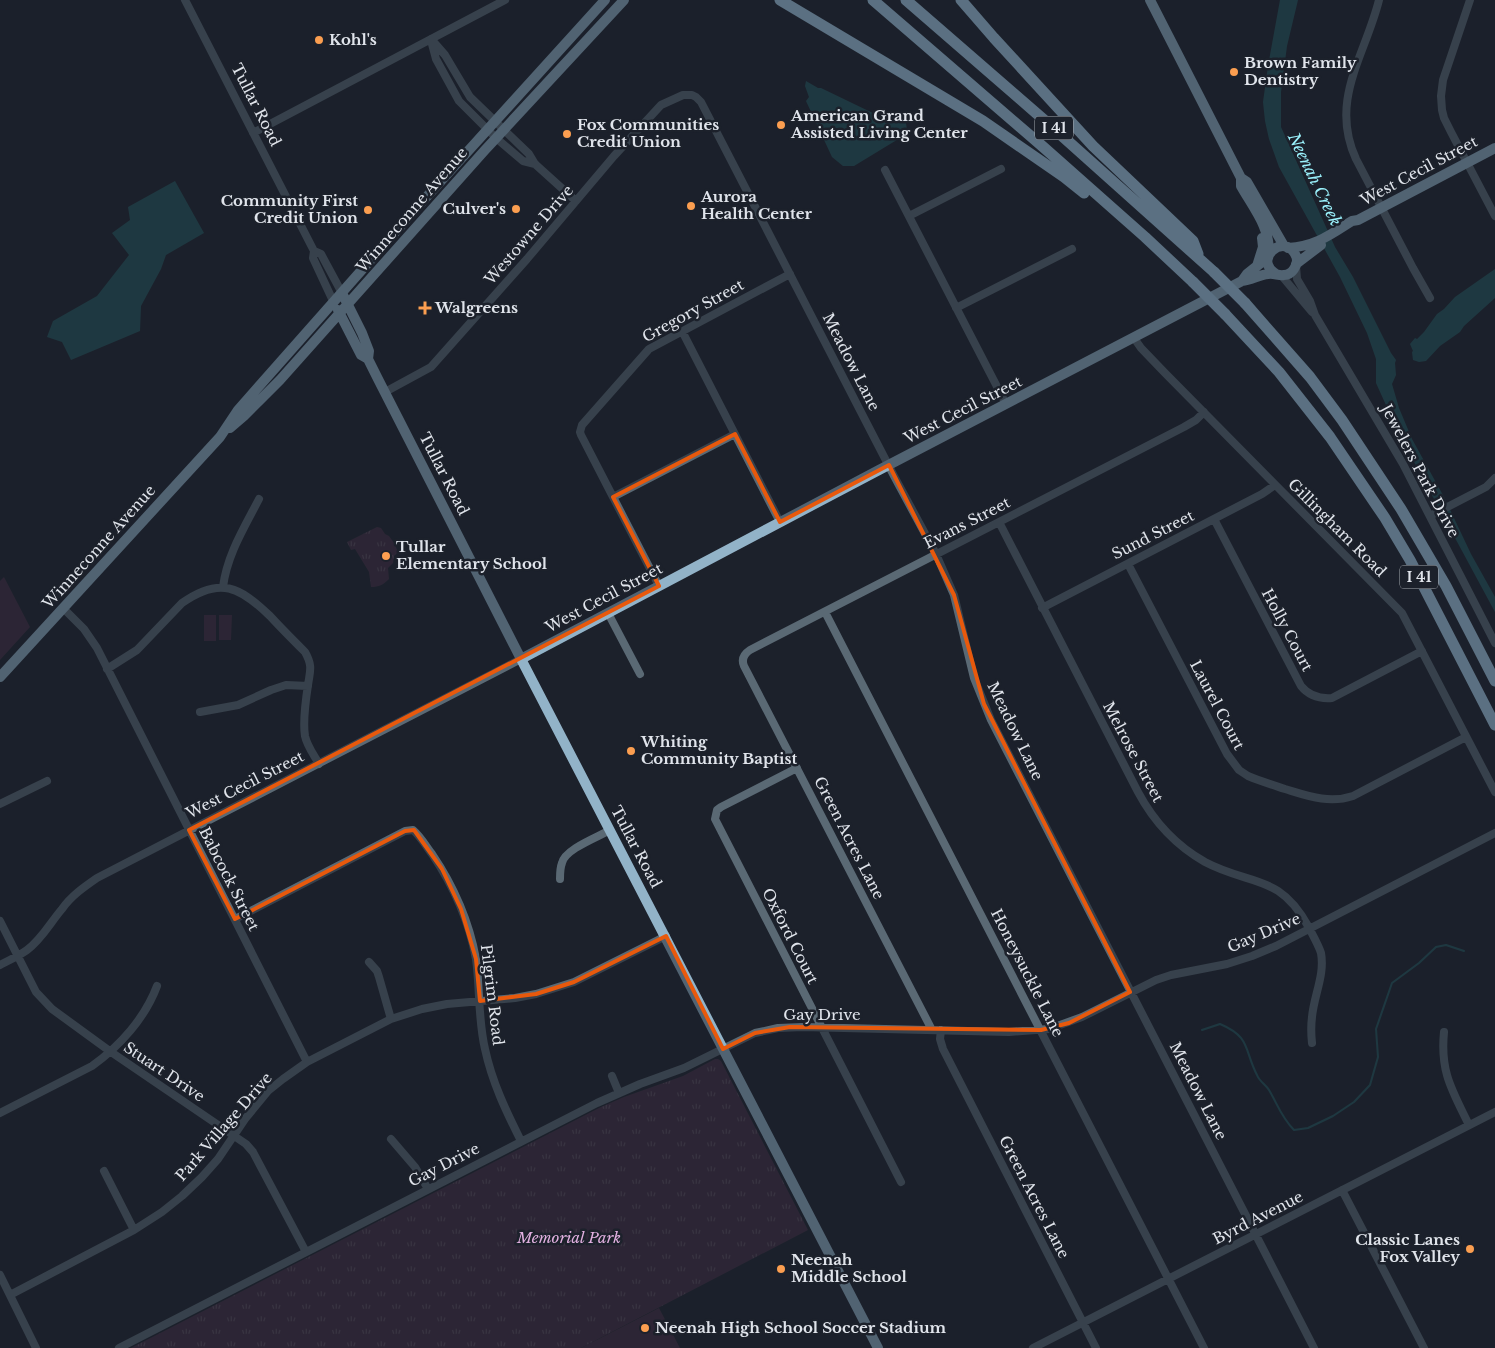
<svg xmlns="http://www.w3.org/2000/svg" width="1495" height="1348" viewBox="0 0 1495 1348" font-family="'Libre Baskerville',serif">
  <defs>
    <pattern id="park-tufts" width="24" height="20" patternUnits="userSpaceOnUse" patternTransform="scale(1.25)"><rect width="24" height="20" fill="#412c40"/><path d="M3 7l-1-3M5 7V3M7 7l1-3M15 17l-1-3M17 17v-4M19 17l1-3" fill="none" stroke="#5c4a5c"/></pattern>
  </defs>
  <rect width="100%" height="100%" fill="#1c212b"/>
  <path fill="#412c40" d="M4,577L30,627L0,660V581Z
    M204,615H216V641H204Z
    M219,615H232L231,640H219Z
    M659,1308L680,1348H581Z"/>
  <path fill="url(#park-tufts)" d="M377,527L381,528L385,534L389,536L394,543L398,552L394,556L393,563L388,568L389,579C383,585 379,587 371,587L369,572L355,549L351,550L347,542Z
    M715,1059H718L721,1061L808,1230L581,1348H131L599,1108L624,1097L683,1076Z"/>
  <path fill="#23565c" d="M1280,0H1298L1287,46L1281,92V127L1335,247L1353,277L1391,353L1396,360L1395,363L1396,375L1392,384L1399,408L1412,439L1444,497L1471,554L1495,597V612L1400,436L1376,383V359L1367,333L1340,277L1279,167L1269,139L1265,121L1263,102L1268,66Z
    M806,81L818,88H821L879,116L889,114L899,115L906,123L907,130L900,138L854,166H843L832,157L806,101L809,97L805,86Z
    M175,181L204,233L166,255L161,269L141,306L140,331L71,360L62,342L47,337L53,321L97,296L129,255L112,233L130,220L128,207Z
    M1495,269V298L1464,326L1460,332L1440,346L1426,361L1419,362L1413,360L1412,352L1413,351L1410,344L1415,338L1417,339L1424,332L1437,314L1444,309L1455,297Z"/>
  <g fill="none" stroke-linecap="round" stroke-linejoin="round">
    <path stroke="#23565c" stroke-width="2" d="M1202,1030L1220,1024C1251,1037 1244,1050 1257,1075C1259,1081 1266,1085 1269,1090C1278,1105 1281,1117 1294,1130L1308,1128L1333,1116L1354,1102L1370,1085L1378,1057L1376,1029L1392,983L1419,963L1436,947L1446,945L1464,951"/>
    <path stroke="#5a6974" stroke-width="8" d="M185,0L314,251L321,254L342,293
      M1379,0C1365,56 1329,100 1356,159L1413,268L1430,298
      M1470,0L1443,80L1441,96L1442,110L1444,118L1451,132L1495,216
      M431,39L445,55L470,97L529,154L535,164L576,201
      M432,44L436,59L459,101L496,138L523,161L535,164
      M253,133L505,0
      M885,170L1006,404
      M909,216L1001,169
      M314,251L313,258L334,303
      M1296,266L1297,279L1310,301L1315,315L1403,464L1495,643
      M1281,275L1312,312
      M956,308L1072,249
      M682,331L780,522
      M1134,338L1141,348L1165,373L1402,613L1495,792
      M385,392L431,367L527,259L614,156L661,105L683,95H692L696,97L701,102L894,476L936,554L954,595L974,678L991,720L1314,1348
      M613,497L735,434
      M1430,516L1486,487L1495,478
      M1214,519L1301,686C1309,696 1319,699 1332,698L1422,651
      M999,522L1138,792C1154,822 1175,845 1205,862C1250,886 1279,873 1308,926C1312,934 1318,944 1321,953C1325,975 1314,995 1312,1017C1311,1025 1311,1034 1312,1043
      M1128,564L1227,754L1239,770L1248,776C1260,781 1273,785 1285,789C1308,796 1329,804 1353,796L1466,737
      M659,586L581,435L580,432L582,425L649,349L790,274
      M223,587C227,555 244,528 259,499
      M63,608L84,629L97,648L307,1062
      M1042,608L1262,494L1275,485
      M825,612L1204,1348
      M608,613L640,674
      M107,669L137,650L182,603C220,576 240,587 270,616C281,628 293,640 305,652C313,666 310,671 308,685C306,698 303,724 305,736C307,746 314,755 319,764
      M200,712L238,705L271,690L286,685L308,686
      M797,768L721,807L717,810L715,819L901,1182
      M0,804L47,781
      M560,879C560,874 560,868 562,863C565,849 598,837 610,830
      M235,919L405,831L413,830C421,837 426,846 432,854C453,885 469,921 476,959C480,988 478,1020 485,1049C492,1082 506,1111 521,1141
      M0,921L36,992L52,1009L111,1052L246,1144L253,1152L306,1252
      M369,962L377,971L379,977L391,1019
      M0,965C9,960 19,956 27,950C42,939 50,923 62,909C71,896 84,887 97,878L521,659
      M932,1030L744,666C741,659 744,654 750,650L1184,427L1196,420L1204,412
      M941,1030L940,1039L943,1049L1096,1348
      M1444,1032C1440,1072 1452,1090 1469,1125
      M612,1076L619,1093
      M0,1113L92,1066C120,1046 145,1018 157,986
      M391,1139L415,1167L428,1189
      M104,1171L134,1230
      M1342,1190L1424,1348
      M0,1275L36,1348
      M10,1295L134,1230L162,1212L182,1196L202,1177L218,1159L245,1119L268,1091L283,1079L307,1062L391,1019L422,1009L447,1004L515,998L536,994L574,982L666,936
      M119,1348L597,1103L640,1084L684,1068L755,1033L778,1028L803,1027L1009,1032L1049,1029L1082,1017L1156,980L1171,975L1227,964L1252,956L1276,946L1495,833
      M1033,1348L1495,1112"/>
    <path stroke="#92b3c8" stroke-width="10" d="M1150,0L1241,178V186C1254,209 1270,227 1269,254
      M1241,178L1247,182L1284,246
      M1288,248C1316,246 1330,235 1352,221L1358,220L1495,148
      M1296,264L1321,245
      M1257,266L1263,247L1262,238
      M1242,281L1247,274L1262,262
      M342,293L362,333L369,351L368,359L378,379L521,659L878,1348
      M338,310L361,355L368,359
      M230,428L244,416L280,380L485,150L624,0
      M521,659L879,470L1242,281C1251,280 1259,275 1268,274C1274,273 1279,276 1284,275C1288,275 1292,272 1294,269C1297,265 1298,259 1295,254C1284,233 1252,259 1276,274
      M0,677L220,437L238,410L421,203L605,0"/>
    <path stroke="#a8d0ea" stroke-width="11" d="M780,0L983,121L1064,177L1084,193
      M873,0L1041,145L1145,237L1193,282
      M906,0L1051,126L1214,272
      M961,0L994,38L1093,146L1193,241L1198,254
      M1245,303L1310,377L1342,420L1401,509L1446,586L1495,681
      M1225,314L1279,372L1330,437L1385,518L1410,560L1495,725"/>
    <path stroke="#a8d0ea" stroke-width="11" d="M1214,272L1245,303
      M1193,282L1225,314"/>
  </g>
  <path d="M0 0H1495V1348H0ZM735,434L780,522L889,465L954,595L984,704L1130,992L1069,1023L1041,1030L790,1027L755,1033L723,1049L666,936L574,982L536,994L480,1001L476,959L461,909L442,869L414,830L405,831L235,919L189,830L659,586L613,497Z" fill="#1c212b" fill-opacity=".55" fill-rule="evenodd"/>
  <path fill="none" stroke="#e8590c" stroke-width="4" stroke-linejoin="round" d="M735,434L780,522L889,465L954,595L984,704L1130,992L1069,1023L1041,1030L790,1027L755,1033L723,1049L666,936L574,982L536,994L480,1001L476,959L461,909L442,869L414,830L405,831L235,919L189,830L659,586L613,497Z"/>
  <g fill="#fb9e50" stroke="#1c212b" stroke-width="2">
    <circle cx="319" cy="40" r="5"/>
    <circle cx="1234" cy="72" r="5"/>
    <circle cx="781" cy="125" r="5"/>
    <circle cx="567" cy="134" r="5"/>
    <circle cx="691" cy="206" r="5"/>
    <circle cx="516" cy="209" r="5"/>
    <circle cx="368" cy="210" r="5"/>
    <path d="M422.5 300.5h5v5h5v5h-5v5h-5v-5h-5v-5h5z"/>
    <circle cx="386" cy="556" r="5"/>
    <circle cx="631" cy="751" r="5"/>
    <circle cx="1470" cy="1249" r="5"/>
    <circle cx="781" cy="1269" r="5"/>
    <circle cx="645" cy="1328" r="5"/>
  </g>
  <g text-anchor="middle" stroke-width="5" stroke-linejoin="round" paint-order="stroke">
    <g fill="#1c212b" stroke="#a5aab1" stroke-width="1">
      <rect x="1035" y="116.5" width="38" height="23" rx="4"/>
      <rect x="1400" y="565.5" width="38" height="23" rx="4"/>
    </g>
    <g font-size="14" font-weight="bold" fill="#e0e4eb">
      <text x="1054" y="133">I 41</text>
      <text x="1419" y="582">I 41</text>
    </g>
    <g font-size="15" font-weight="bold" fill="#e0e4eb" stroke="#1c212b" text-anchor="start">
      <text x="329" y="45">Kohl's</text>
      <text x="1244" y="68">Brown Family<tspan x="1244" dy="17">Dentistry</tspan></text>
      <text x="791" y="121">American Grand<tspan x="791" dy="17">Assisted Living Center</tspan></text>
      <text x="577" y="130">Fox Communities<tspan x="577" dy="17">Credit Union</tspan></text>
      <text x="701" y="202">Aurora<tspan x="701" dy="17">Health Center</tspan></text>
      <text x="358" y="206" text-anchor="end">Community First<tspan x="358" dy="17">Credit Union</tspan></text>
      <text x="506" y="214" text-anchor="end">Culver's</text>
      <text x="435" y="313">Walgreens</text>
      <text x="396" y="552">Tullar<tspan x="396" dy="17">Elementary School</tspan></text>
      <text x="641" y="747">Whiting<tspan x="641" dy="17">Community Baptist</tspan></text>
      <text x="1460" y="1245" text-anchor="end">Classic Lanes<tspan x="1460" dy="17">Fox Valley</tspan></text>
      <text x="791" y="1265">Neenah<tspan x="791" dy="17">Middle School</tspan></text>
      <text x="655" y="1333">Neenah High School Soccer Stadium</text>
    </g>
    <g font-size="15" fill="#e0e4eb" stroke="#1c212b">
      <text transform="translate(256 105) rotate(63)" y="5">Tullar Road</text>
      <text transform="translate(1419 171) rotate(-28)" y="5">West Cecil Street</text>
      <text transform="translate(412 210) rotate(-49)" y="5">Winneconne Avenue</text>
      <text transform="translate(529 235) rotate(-49)" y="5">Westowne Drive</text>
      <text transform="translate(693 311) rotate(-29)" y="5">Gregory Street</text>
      <text transform="translate(851 362) rotate(63)" y="5">Meadow Lane</text>
      <text transform="translate(963 410) rotate(-27)" y="5">West Cecil Street</text>
      <text transform="translate(1420 471) rotate(62)" y="5">Jewelers Park Drive</text>
      <text transform="translate(444 474) rotate(63)" y="5">Tullar Road</text>
      <text transform="translate(967 523) rotate(-27)" y="5">Evans Street</text>
      <text transform="translate(1337 528) rotate(45)" y="5">Gillingham Road</text>
      <text transform="translate(1153 535) rotate(-27)" y="5">Sund Street</text>
      <text transform="translate(99 547) rotate(-48)" y="5">Winneconne Avenue</text>
      <text transform="translate(604 598) rotate(-28)" y="5">West Cecil Street</text>
      <text transform="translate(1287 630) rotate(62)" y="5">Holly Court</text>
      <text transform="translate(1217 705) rotate(62)" y="5">Laurel Court</text>
      <text transform="translate(1015 731) rotate(64)" y="5">Meadow Lane</text>
      <text transform="translate(1133 752) rotate(62)" y="5">Melrose Street</text>
      <text transform="translate(245 785) rotate(-27)" y="5">West Cecil Street</text>
      <text transform="translate(849 838) rotate(63)" y="5">Green Acres Lane</text>
      <text transform="translate(636 847) rotate(62)" y="5">Tullar Road</text>
      <text transform="translate(229 879) rotate(63)" y="5">Babcock Street</text>
      <text transform="translate(1264 933) rotate(-23)" y="5">Gay Drive</text>
      <text transform="translate(790 936) rotate(63)" y="5">Oxford Court</text>
      <text transform="translate(1027 973) rotate(63)" y="5">Honeysuckle Lane</text>
      <text transform="translate(492 995) rotate(83)" y="5">Pilgrim Road</text>
      <text x="822" y="1020">Gay Drive</text>
      <text transform="translate(164 1072) rotate(34)" y="5">Stuart Drive</text>
      <text transform="translate(1198 1091) rotate(63)" y="5">Meadow Lane</text>
      <text transform="translate(224 1127) rotate(-49)" y="5">Park Village Drive</text>
      <text transform="translate(444 1165) rotate(-27)" y="5">Gay Drive</text>
      <text transform="translate(1034 1197) rotate(63)" y="5">Green Acres Lane</text>
      <text transform="translate(1258 1218) rotate(-27)" y="5">Byrd Avenue</text>
    </g>
    <g font-size="15" font-style="italic" fill="#e0afdf" stroke="#1c212b">
      <text x="569" y="1243">Memorial Park</text>
    </g>
    <g font-size="16" font-style="italic" fill="#9bf2fd" stroke="#1c212b">
      <text transform="translate(1315 179) rotate(64)" y="6">Neenah Creek</text>
    </g>
  </g>
</svg>
